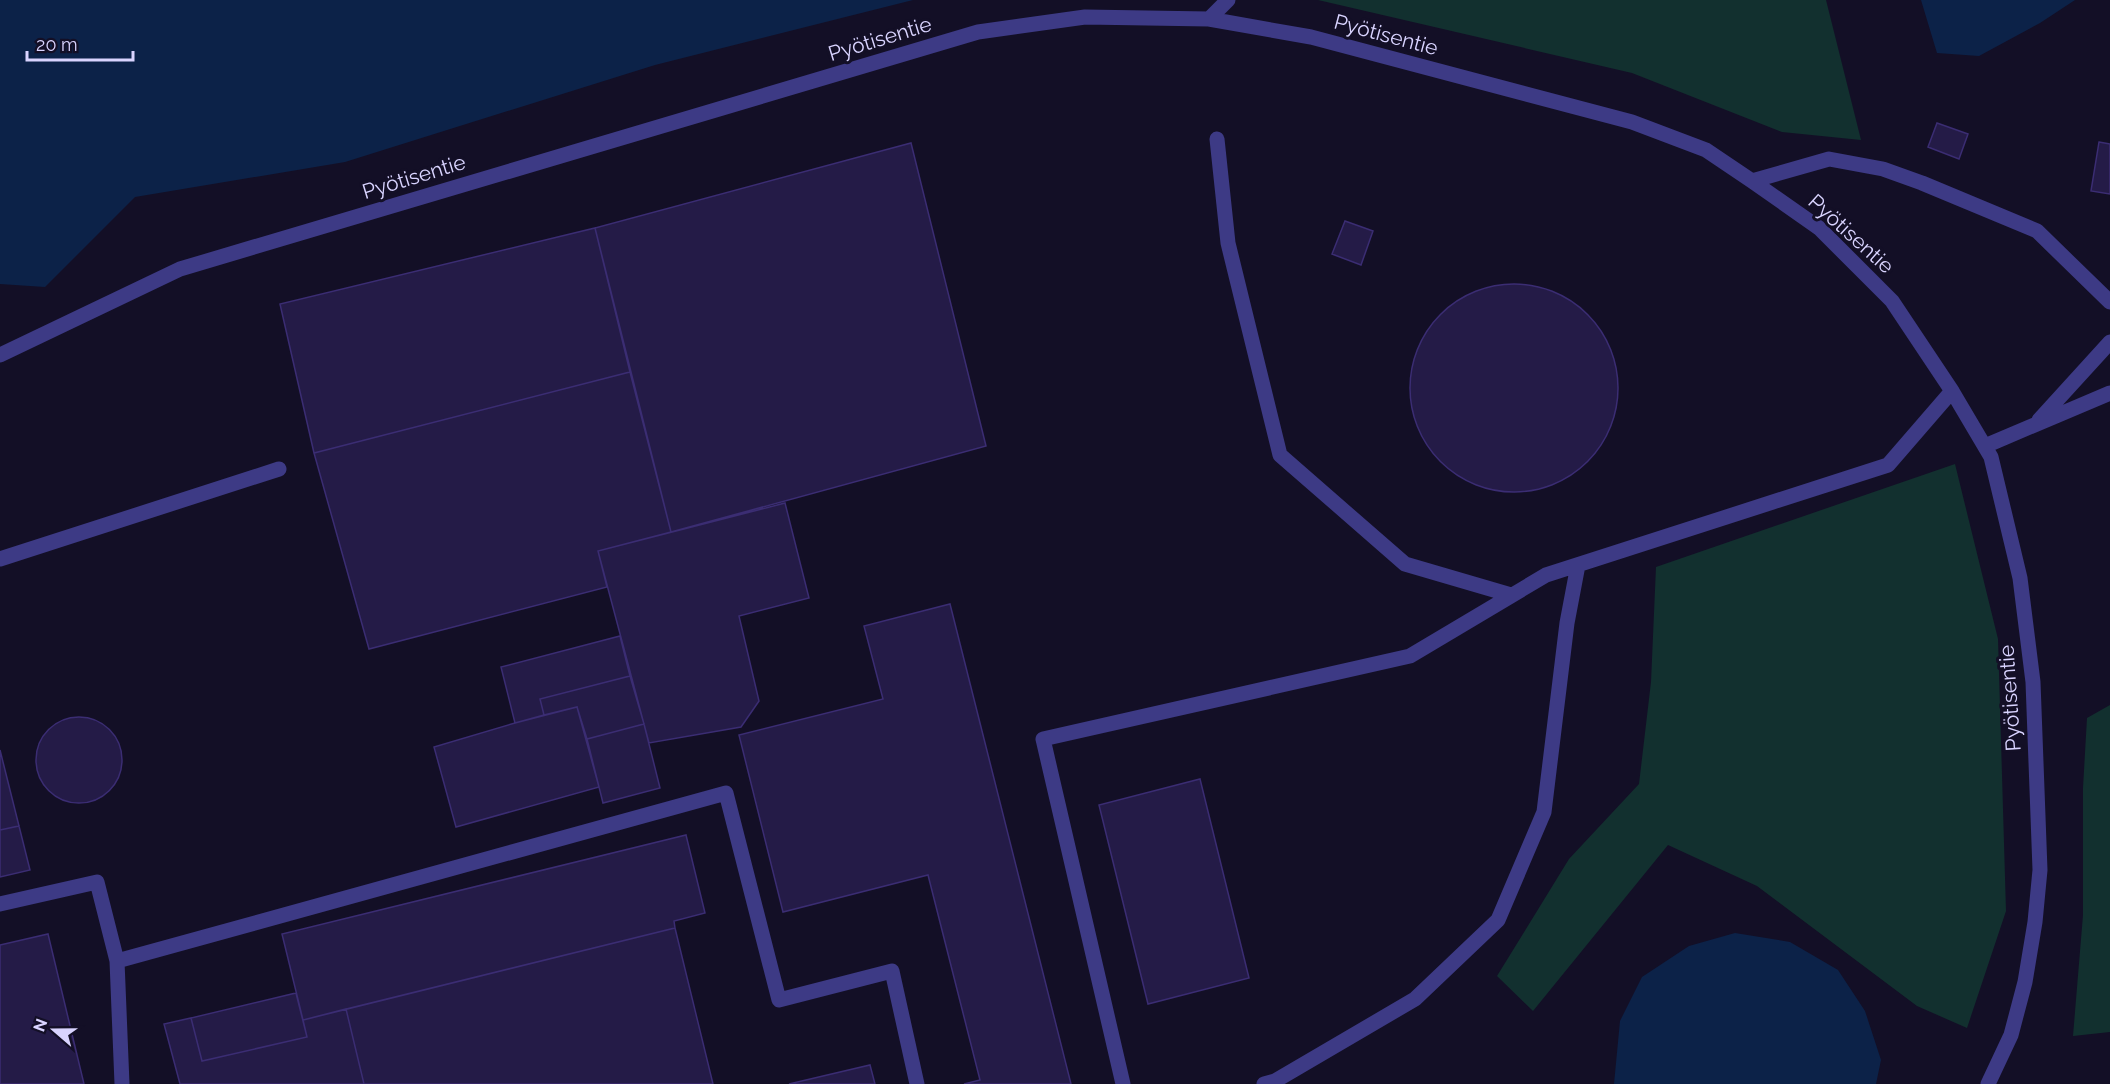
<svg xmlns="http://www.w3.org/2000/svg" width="2110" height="1084" viewBox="0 0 2110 1084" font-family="Raleway,sans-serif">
  <rect width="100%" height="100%" fill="#130f26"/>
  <path fill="#12302f" d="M1318,0H1826L1861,140L1782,132L1632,73Z
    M1955,464L1998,639L2006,911L1967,1028L1917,1006L1757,886L1668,845L1533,1011L1497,976L1569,859L1639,784L1651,682L1656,567Z
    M2110,705V1032L2073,1036L2083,915V788L2087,718Z"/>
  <path fill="#0c2248" d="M0,0H913L655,65L345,162L135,197L45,287L0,284Z
    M1921,0H2075L2040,23L1979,56L1937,53Z
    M1735,933L1790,942L1838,970L1865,1011L1881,1060L1876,1084H1614L1620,1021L1642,977L1689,946Z"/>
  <path fill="#241b47" stroke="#3b2d73" stroke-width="1.5" d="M1937,123L1968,134L1959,159L1928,147Z
    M2099,142L2110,144V194L2091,191Z
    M911,143L986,446L671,532L595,228Z
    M1345,221L1373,231L1361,265L1332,254Z
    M595,228L630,372L314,453L280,304Z
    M1410 388a104 104 0 1 1 208 0a104 104 0 1 1-208 0Z
    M630,372L671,532L598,551L607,587L369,649L314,453Z
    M785,503L809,598L739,616L759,701L741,727L649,743L598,551Z
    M950,604L1071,1084H964L980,1080L928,875L783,912L739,735L883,699L864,626Z
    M620,636L630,676L540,699L544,715L515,723L501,667Z
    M630,676L644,724L587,739L577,707L544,715L540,699Z
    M577,707L599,787L456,827L434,747L515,723Z
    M36 760a43 43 0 1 1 86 0a43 43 0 1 1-86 0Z
    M644,724L660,788L603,803L587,739Z
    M0,750L19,826L0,830Z
    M1200,779L1249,978L1148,1004L1099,805Z
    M19,826L30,870L0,877V830Z
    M686,835L705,913L674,921L675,928L303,1020L282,934Z
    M675,928L713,1084H364L346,1009Z
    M48,934L84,1084H0V945Z
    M296,993L307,1037L202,1061L191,1018Z
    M346,1009L364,1084H180L164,1024L191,1018L202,1061L307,1037L303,1020Z
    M870,1065L875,1084H789Z"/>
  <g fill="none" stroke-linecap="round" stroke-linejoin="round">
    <path stroke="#3d3a85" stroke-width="15" d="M1209,19L1228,0
      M1217,139L1228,243L1280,455L1405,564L1511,595
      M1752,181L1829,159L1883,169L1922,183L2037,231L2110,302
      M0,355L180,269L978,32L1085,17L1209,19L1311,37L1632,122L1706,150L1752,181L1819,228L1892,301L1952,391L1991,457L2020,578L2033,682L2040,870L2035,922L2025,982L2011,1035L1988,1084
      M2039,420L2110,342
      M1985,446L2110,393
      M0,559L279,469
      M0,904L97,882L117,961L726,793L779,1000L892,971L917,1084
      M117,961L122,1084
      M1123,1084L1043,739L1410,656L1546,575L1888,465L1952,391
      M1264,1084L1275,1081L1415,999L1498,920L1544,812L1567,623L1578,565"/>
  </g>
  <g text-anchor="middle" stroke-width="6" stroke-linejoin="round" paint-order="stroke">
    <g font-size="21" fill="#d9d4ff" stroke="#130f26">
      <text transform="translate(1386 35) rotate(15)" y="7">Pyötisentie</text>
      <text transform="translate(880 39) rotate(-17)" y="7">Pyötisentie</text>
      <text transform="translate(414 177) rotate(-17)" y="7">Pyötisentie</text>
      <text transform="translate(1851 234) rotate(42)" y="7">Pyötisentie</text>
      <text transform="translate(2010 698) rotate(-94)" y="7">Pyötisentie</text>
    </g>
  </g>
  <g transform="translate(54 1030) rotate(290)" stroke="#130f26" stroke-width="4.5" paint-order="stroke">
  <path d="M0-4.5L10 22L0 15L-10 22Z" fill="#d9d4ff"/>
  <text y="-9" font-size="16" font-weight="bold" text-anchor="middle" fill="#d9d4ff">N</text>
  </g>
  <path d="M27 51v9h106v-9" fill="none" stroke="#d9d4ff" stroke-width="3"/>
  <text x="36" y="51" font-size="18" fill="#d9d4ff" stroke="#130f26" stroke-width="4.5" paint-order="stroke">20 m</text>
</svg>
